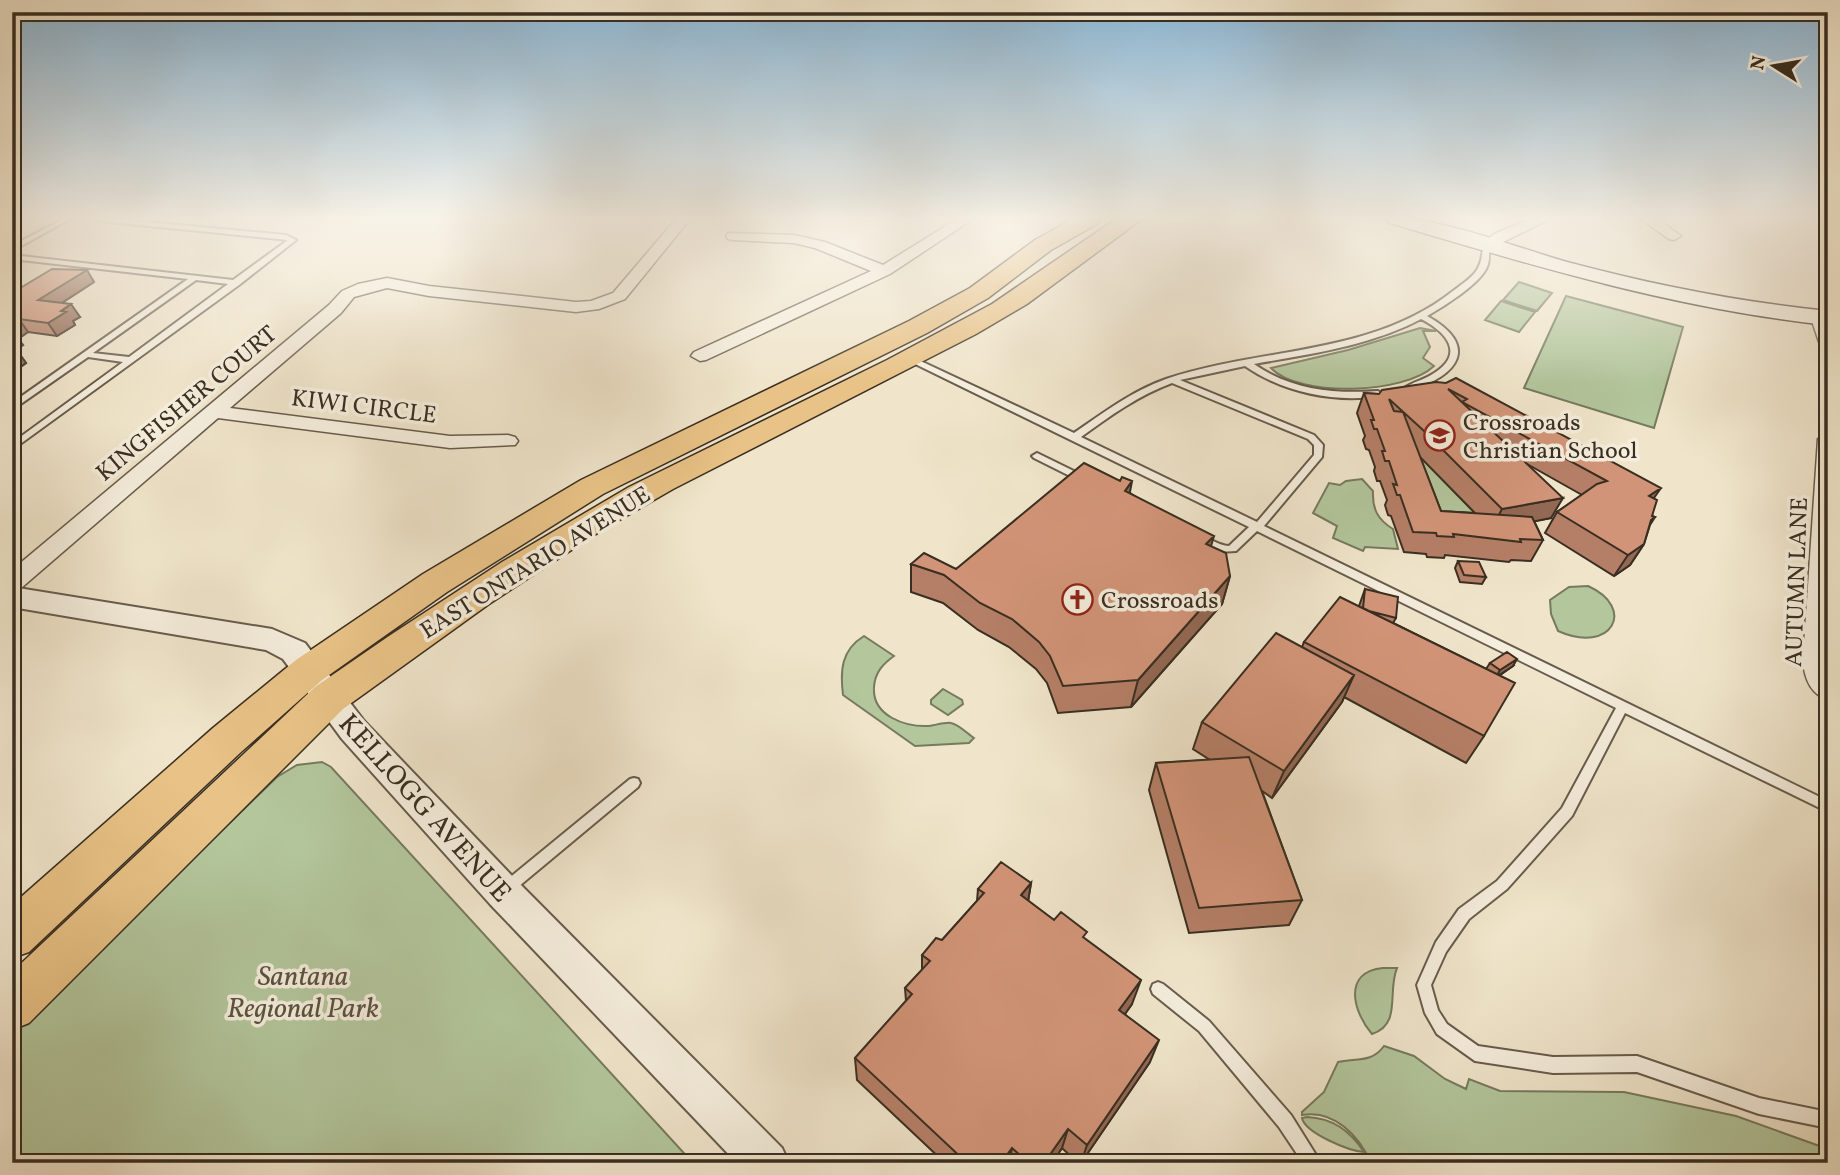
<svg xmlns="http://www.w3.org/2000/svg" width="1840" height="1175" viewBox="0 0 1840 1175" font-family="Vollkorn,serif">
  <rect width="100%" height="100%" fill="#f0e5cb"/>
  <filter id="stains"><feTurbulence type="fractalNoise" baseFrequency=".00286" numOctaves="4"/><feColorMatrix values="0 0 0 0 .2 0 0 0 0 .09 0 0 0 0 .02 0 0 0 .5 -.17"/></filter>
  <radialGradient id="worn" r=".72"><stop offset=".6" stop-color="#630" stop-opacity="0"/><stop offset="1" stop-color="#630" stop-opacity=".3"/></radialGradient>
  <path fill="#b3c69c" stroke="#767a5e" stroke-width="2" d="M1519,282L1552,293L1537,311L1503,300Z
    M1566,296L1683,327L1654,428L1524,388Z
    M1501,301L1535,312L1519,332L1485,320Z
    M1420,328L1436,331H1423L1430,347L1423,358L1434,366C1405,394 1299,398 1271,368L1348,350Z
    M1384,419L1487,526L1431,532Z
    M1362,479L1373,491C1372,509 1378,520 1393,529L1398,549L1365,547L1363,551L1333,538L1337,526L1313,513L1329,483L1340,485L1346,481Z
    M1588,586C1637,608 1612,655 1558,631L1551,614L1550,600L1569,587Z
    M864,636L894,656C883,664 875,672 874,687C872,716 905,727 929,726C936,725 945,722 951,723C958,724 968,734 974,738L969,743L915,746L843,695C840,671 841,650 864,636Z
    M943,689L962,700L963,704L948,715L931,704V700Z
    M322,762L331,767L693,1163H12V1034L277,777L297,765Z
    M1383,968H1397C1387,991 1402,1025 1372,1034C1353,1012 1342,972 1383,968Z
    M1384,1046L1414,1056L1445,1079L1466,1089L1469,1079L1500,1091L1624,1092L1736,1116L1828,1149V1163H1371C1359,1136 1334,1109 1302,1115V1112L1324,1092L1338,1062C1356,1058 1372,1063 1384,1046Z
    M1307,1117C1333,1118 1350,1131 1364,1152C1349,1151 1305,1133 1302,1118Z"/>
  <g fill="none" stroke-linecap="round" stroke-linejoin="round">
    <defs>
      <path id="service" d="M63,219H70L12,251V246Z
        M96,219H115L286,235L296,240L239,285L12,450V443L123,362L88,357L12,410V403L188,279L12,259V255L233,280L288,240L99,221ZM196,280L228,284L129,357L93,353Z
        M1486,243L1489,245C1489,252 1490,260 1487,267C1480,284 1443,307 1427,316C1480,345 1459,376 1410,390L1406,387C1413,382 1423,380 1431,375C1466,355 1448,333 1421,319C1370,346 1310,354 1254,364C1291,390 1334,394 1378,391L1382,394L1381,396C1334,403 1284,393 1245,366L1180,380L1314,435L1323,445L1322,457L1264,526L1828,801V812L1625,713L1572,816L1507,889L1469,919L1446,952L1431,985L1438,1010L1447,1024L1478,1046L1553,1057L1637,1056L1759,1098L1828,1112V1128L1759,1114L1637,1072L1553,1073L1475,1061L1437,1034L1425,1013L1417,985L1436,942L1459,909L1497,881L1562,808L1616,708L1257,531L1236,551L1219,552L1196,541L1195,539L1196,537C1208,535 1217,546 1229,546L1249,527L905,359L906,357H912L1074,433C1103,413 1132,391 1166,379C1261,347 1371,356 1453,291C1473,276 1482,272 1483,245ZM1172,383L1308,439L1314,445V455L1257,522L1081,437C1110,416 1139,395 1172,383Z
        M1037,453L1086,477L1088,479L1083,482L1080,481L1034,458L1032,456Z
        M634,778L638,779L640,783L638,787L512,892L507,894L502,892L500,888L502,884L630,779Z
        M1158,982L1163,984L1209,1021L1291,1115L1321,1163H1303L1279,1127L1199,1031L1153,994L1151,989L1153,984Z"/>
      <path id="minor" d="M676,219H690L625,299L599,309L576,312L429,296L387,288L354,297L341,313L230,408L450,436L508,435L515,437L518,441L515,445L450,448L218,418L20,589L12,591V570L329,305L342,291L358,284L387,278L429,286L576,302L591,301L613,293Z
        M957,219H973L890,274L706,360L700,361L691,356L694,352L871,271L815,248L794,243L733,240L728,239L726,236L728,233L794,235L825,242L883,265Z
        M1531,219H1550L1491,248L1486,250L1478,245L1496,233Z
        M1641,219H1657L1681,236L1674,240L1669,239Z
        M1819,313L1825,314L1828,319V347L1819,342L1811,318Z
        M1828,433V700C1810,694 1804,677 1803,660L1818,439Z"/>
      <path id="tertiary" d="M12,587L272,629L305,643L364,721L516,880L782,1148L789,1163H737L490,904L342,739L283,659L266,650L12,607Z"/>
      <path id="secondary" d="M1387,219C1436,215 1517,248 1567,262C1653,285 1739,302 1828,311V325C1677,309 1534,266 1390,223Z"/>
      <path id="primary" d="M1073,219H1100L1097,224L1051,250L988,298L927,333L603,494L447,592L322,680L241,752L29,952L12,958V905L213,728L296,660L423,574L581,480L909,321L970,288L1035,240Z
        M1116,219H1142L1027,304L976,334L673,489L602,530L489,604L343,709L29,1023L12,1030V972L315,687L389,636L502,562L629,487L887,360L992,304Z"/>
    </defs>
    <use href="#service" stroke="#675c4c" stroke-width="4"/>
    <use href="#minor" stroke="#675c4c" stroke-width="3"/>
    <use href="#tertiary" stroke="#675c4c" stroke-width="4"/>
    <use href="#secondary" stroke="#392e21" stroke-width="3"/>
    <use href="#primary" stroke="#392e21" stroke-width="3"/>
    <use href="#service" fill="#f5eedd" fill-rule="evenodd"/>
    <use href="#minor" fill="#f5eedd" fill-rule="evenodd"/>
    <use href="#tertiary" fill="#f5eedd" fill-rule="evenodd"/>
    <use href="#secondary" fill="#f5eedd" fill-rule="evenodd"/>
    <use href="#primary" fill="#e8c286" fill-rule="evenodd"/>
  </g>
  <path fill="#b57f67" stroke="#392e21" stroke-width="2" fill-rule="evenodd" d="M94,282L62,303L80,317L73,321L75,325L57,336L28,332L18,339L23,345L16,350L26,363L12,373V293Z
    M1436,382L1654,499L1652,516L1655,517L1650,525L1644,544L1630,565L1614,576L1545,533L1557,512L1582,495L1527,464L1551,518L1534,521L1543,540L1531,561L1511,560L1509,562L1445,555L1444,558L1427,557L1426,554L1404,552L1391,516L1388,515L1385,505L1387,500L1380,481H1377L1374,471L1375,467L1369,450L1366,449L1363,440L1365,436L1357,413L1364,393L1379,394ZM1420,457L1475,513L1441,511Z
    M1130,493L1211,546L1230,576L1222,604L1131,707L1058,713L1047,683L1036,669L1009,647L978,630L943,603L911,592V564L956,569Z
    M1458,561L1486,577L1482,584L1460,582L1455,568Z
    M1365,589L1396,618L1393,623L1486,669L1490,663L1513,666L1499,676L1484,736L1466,763L1344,697L1342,702L1272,798L1262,791L1302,900L1289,925L1189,933L1149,790L1156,763L1210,760L1193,749L1202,722L1302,647L1304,642L1359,606Z
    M1031,883L1028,901L1054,920L1085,939L1132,1004L1125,1014L1150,1062L1081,1163H1078L1062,1148L1052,1163H945L857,1080L855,1058L906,1001L905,988L922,970V955L942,940L977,901L978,889Z"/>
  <path fill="#936854" stroke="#392e21" stroke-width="2" d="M87,270L94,282L46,313L38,300Z
    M71,304L80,317L73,321L75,325L57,336L48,323L61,311Z
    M19,319L28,332L18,339L23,345L12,352V324Z
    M17,350L26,363L12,373V353Z
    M1132,481L1127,508L1125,491Z
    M1661,488L1647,508L1649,496Z
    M1563,498L1551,518L1491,530L1502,509Z
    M1214,536L1206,563V544Z
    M1644,544L1630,565L1614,576L1628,555Z
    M1230,576L1222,604L1131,707L1138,680Z
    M1517,659L1513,666L1496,677L1500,670Z
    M1354,675L1342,702L1272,798L1284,771Z
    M1031,883L1027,908L1021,895Z
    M1141,980L1132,1004L1112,1032L1119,1010Z
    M1159,1040L1150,1062L1081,1163L1087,1145Z
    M1068,1129L1062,1148L1052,1163H1044Z
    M1012,1148L1009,1163H1001Z"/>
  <path fill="#d29478" stroke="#392e21" stroke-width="2" d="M52,269L87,270L38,300L71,304L61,311L66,312L48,323L19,319L12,324V293Z
    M1456,378L1661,488L1649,496L1657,500L1652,516L1655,517L1651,520L1644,544L1628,555L1557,512L1597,484L1607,481L1462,402L1467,399L1448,389L1563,498L1502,509L1423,430L1389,399L1394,411L1403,412L1441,511L1532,517L1543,540L1520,539L1521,542L1453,534L1454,537L1437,536L1436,533L1413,532L1400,495H1397L1393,484L1397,485L1389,461H1385L1382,451H1385L1377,429H1374L1371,420H1374L1364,393L1379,394L1382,390L1436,382L1446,383Z
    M1084,463L1120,481L1122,477L1132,481L1125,491L1214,536L1206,544L1226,553L1230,576L1138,680L1063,686L1050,656L1039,642L1012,619L980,603L944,575L911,564L924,553L956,569Z
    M1458,561L1479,562L1486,577L1464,575Z
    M1365,589L1398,597L1396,618L1369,611L1363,608Z
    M1340,597L1515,683L1484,736L1304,642Z
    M1276,633L1354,675L1284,771L1202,722Z
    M1507,652L1517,659L1500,670L1490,663Z
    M1249,757L1302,900L1199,908L1156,763Z
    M1001,862L1031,883L1021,895L1054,920L1061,912L1087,932L1083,937L1141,980L1119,1010L1159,1040L1087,1145L1068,1129L1044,1163H1029L1012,1148L1001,1163H967L855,1058L912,994L905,988L930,961L922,955L936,938L942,940L984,893L978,889Z"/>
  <linearGradient id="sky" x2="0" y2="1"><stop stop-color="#8ab8d8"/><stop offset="0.57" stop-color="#f8f3e8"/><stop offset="1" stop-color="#f8f3e8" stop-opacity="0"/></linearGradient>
  <rect width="1840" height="383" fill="url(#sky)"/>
  <defs>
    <symbol id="school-ring" viewBox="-11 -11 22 22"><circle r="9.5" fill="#f5eedd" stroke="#8f2418" stroke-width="1.5"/><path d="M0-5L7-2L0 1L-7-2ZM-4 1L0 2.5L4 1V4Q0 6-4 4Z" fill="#8f2418"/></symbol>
    <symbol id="church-ring" viewBox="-11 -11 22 22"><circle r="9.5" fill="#f5eedd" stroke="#8f2418" stroke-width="1.5"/><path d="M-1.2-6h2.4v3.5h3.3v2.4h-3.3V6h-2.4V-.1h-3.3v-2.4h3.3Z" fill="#8f2418"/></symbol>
  </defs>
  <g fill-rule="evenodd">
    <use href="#school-ring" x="1422" y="418" width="35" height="35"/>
    <use href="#church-ring" x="1060" y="582" width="35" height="35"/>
  </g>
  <g text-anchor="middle" stroke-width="7" stroke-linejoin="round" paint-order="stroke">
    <g font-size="24" fill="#392e21" stroke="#f5eedd">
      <text transform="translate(186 403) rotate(-40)" y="8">KINGFISHER COURT</text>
      <text transform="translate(364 406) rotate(7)" y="8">KIWI CIRCLE</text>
      <text transform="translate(535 562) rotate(-32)" y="8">EAST ONTARIO AVENUE</text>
      <text transform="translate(1796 582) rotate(-88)" y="8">AUTUMN LANE</text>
    </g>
    <g font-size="24" fill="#392e21" stroke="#f5eedd" text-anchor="start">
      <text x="1463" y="430">Crossroads<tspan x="1463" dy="28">Christian School</tspan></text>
      <text x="1101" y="608">Crossroads</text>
    </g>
    <g font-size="28" fill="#392e21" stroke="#f5eedd">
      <text transform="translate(426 807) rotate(48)" y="10">KELLOGG AVENUE</text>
    </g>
    <g font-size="28" font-style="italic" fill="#585440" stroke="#f5eedd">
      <text x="303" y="985">Santana<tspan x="303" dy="32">Regional Park</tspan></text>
    </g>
  </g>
  <rect width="1840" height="1175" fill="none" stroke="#f0e5cb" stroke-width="42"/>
  <rect x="14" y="14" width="1812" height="1147" fill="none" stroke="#392e21" stroke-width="3.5"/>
  <rect x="21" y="21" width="1798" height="1133" fill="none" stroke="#392e21" stroke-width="2"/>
  <g transform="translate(1774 66) rotate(281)" stroke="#f5eedd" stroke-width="5" paint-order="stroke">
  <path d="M0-5L12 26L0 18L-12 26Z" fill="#392e21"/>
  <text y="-10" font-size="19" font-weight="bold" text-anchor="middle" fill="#392e21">N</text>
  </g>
  <rect width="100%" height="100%" filter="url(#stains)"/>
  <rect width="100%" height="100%" fill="url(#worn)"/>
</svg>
